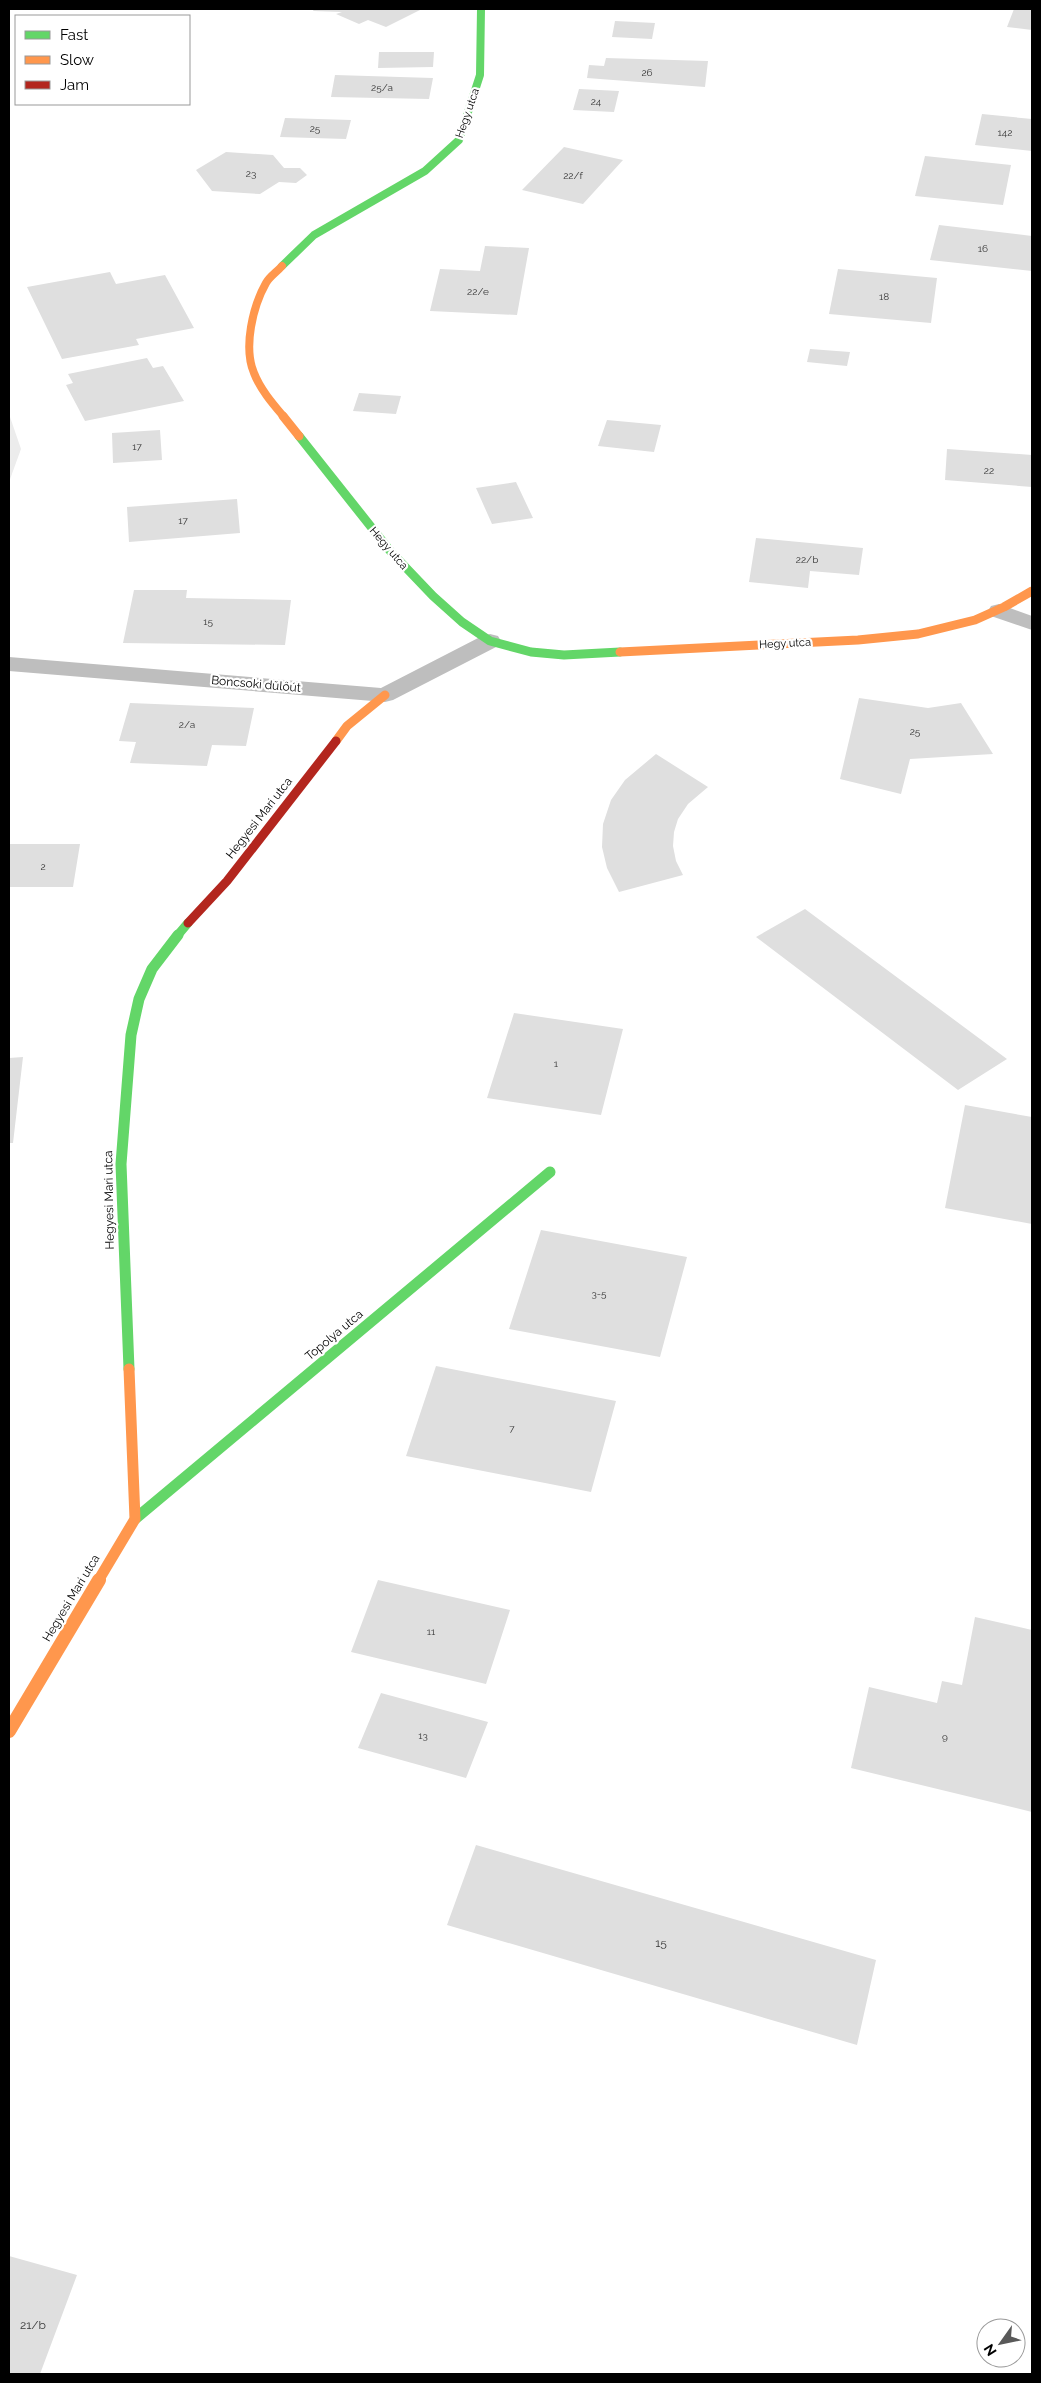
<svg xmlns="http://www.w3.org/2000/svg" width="1041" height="2383" viewBox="0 0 1041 2383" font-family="Raleway,sans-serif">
  <rect width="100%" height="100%" fill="#fff"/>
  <path fill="#ececec" d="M9,414L21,449L9,482Z"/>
  <path fill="#dfdfdf" d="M314,9H416L420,10L386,27L368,20L359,24L336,14L342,12L313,11Z
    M1014,9H1032V30L1007,27Z
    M615,21L655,23L652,39L612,37Z
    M379,52H434L433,67L378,68Z
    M606,58L708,61L705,87L587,78L589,65L604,66Z
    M335,75L433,78L429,99L331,97Z
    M579,89L619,91L614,112L573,110Z
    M982,114L1032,119V151L975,145Z
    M285,118L351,120L346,139L280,137Z
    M564,147L623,160L583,204L522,190Z
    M226,152L273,155L284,168H300L307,175L296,183L279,182L260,194L212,191L196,170Z
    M925,156L1011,165L1003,205L915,196Z
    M939,225L1032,236V271L930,260Z
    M485,246L529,248L517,315L430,311L440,269L480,271Z
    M838,269L937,278L931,323L829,314Z
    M110,272L116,284L165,275L194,328L136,339L139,345L62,359L27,287Z
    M810,349L850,352L847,366L807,362Z
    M147,358L153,368L163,366L184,401L85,421L66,385L73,383L68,374Z
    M359,393L401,396L396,414L353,411Z
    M607,420L661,425L654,452L598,446Z
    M160,430L162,460L113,463L112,433Z
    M947,449L1032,455V487L945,480Z
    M516,482L533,518L492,524L476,488Z
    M237,499L240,533L129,542L127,507Z
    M756,538L863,548L859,575L810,571L808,588L749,582Z
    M134,590H187L186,598L291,600L285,645L123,643Z
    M859,698L928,708L961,703L993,754L910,759L901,794L840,779Z
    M130,703L254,708L246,746L212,745L207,766L130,763L136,742L119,741Z
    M656,754L708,787L688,804L678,819L674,832L673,846L676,861L683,875L619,892L607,868L602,847L603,824L611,800L625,780Z
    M9,844H80L73,887H9Z
    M805,909L1007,1059L958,1090L756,937Z
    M514,1013L623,1029L601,1115L487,1098Z
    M23,1057L13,1143H9V1058Z
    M965,1105L1032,1117V1224L945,1208Z
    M541,1230L687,1257L660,1357L509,1329Z
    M436,1366L616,1401L591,1492L406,1456Z
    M378,1580L510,1610L486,1684L351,1652Z
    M975,1617L1032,1630V1812L851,1768L869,1687L937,1703L942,1681L962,1685Z
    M381,1693L488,1722L466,1778L358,1748Z
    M476,1845L876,1960L857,2045L447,1925Z
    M9,2256L77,2275L40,2374H9Z"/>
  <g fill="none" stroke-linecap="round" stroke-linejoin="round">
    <path fill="#bebebe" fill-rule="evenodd" d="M999,604L1032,616V630L991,616L988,611L991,606Z
      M490,634L498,636L501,641L498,646L393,700L385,702L9,671V657L381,688L482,636Z"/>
    <path stroke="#63d668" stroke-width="8" d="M282,266L314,235L425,171L459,140L480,75L481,9"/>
    <path stroke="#63d668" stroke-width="9" d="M299,436L391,552L433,596L462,622L490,641L531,652L564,655L620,652
      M177,936L188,923"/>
    <path stroke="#63d668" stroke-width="11" d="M129,1369L121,1164L131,1035L139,999L152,969L178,935
      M135,1519L550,1172"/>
    <path stroke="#ff974d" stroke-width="8" d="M282,266C277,272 270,276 266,283C253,306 243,347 254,373C260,389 273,404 284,417"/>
    <path stroke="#ff974d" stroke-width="9" d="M283,416L299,436
      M620,652L858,640L918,634L975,620L1004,607L1032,591
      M336,741L347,726L385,695"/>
    <path stroke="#ff974d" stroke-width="11" d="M98,1581L135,1519L129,1369"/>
    <path stroke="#ff974d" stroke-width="14" d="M9,1731L99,1580"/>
    <path stroke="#b3261e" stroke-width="9" d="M188,923L227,881L336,741"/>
  </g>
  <g text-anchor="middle" stroke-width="4.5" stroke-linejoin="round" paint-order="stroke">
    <g font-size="10" fill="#383838">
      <text x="647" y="76">26</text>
      <text x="382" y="91">25/a</text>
      <text x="596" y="105">24</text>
      <text x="315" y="132">25</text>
      <text x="1005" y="136">142</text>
      <text x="251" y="177">23</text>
      <text x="573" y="179">22/f</text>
      <text x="983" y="252">16</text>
      <text x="478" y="295">22/e</text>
      <text x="884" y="300">18</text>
      <text x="137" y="450">17</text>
      <text x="989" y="474">22</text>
      <text x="183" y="524">17</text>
      <text x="807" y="563">22/b</text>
      <text x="208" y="625">15</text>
      <text x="187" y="728">2/a</text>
      <text x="915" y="735">25</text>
      <text x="43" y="870">2</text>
      <text x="556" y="1067">1</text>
      <text x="599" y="1297">3-5</text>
      <text x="512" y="1432">7</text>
      <text x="431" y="1635">11</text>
      <text x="423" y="1739">13</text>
      <text x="945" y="1740">9</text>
    </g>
    <g font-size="11" fill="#000" stroke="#fff">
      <text transform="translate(467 113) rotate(-71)" y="4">Hegy utca</text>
      <text transform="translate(389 548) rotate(49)" y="4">Hegy utca</text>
      <text transform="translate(785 643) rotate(-3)" y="4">Hegy utca</text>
    </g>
    <g font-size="12" fill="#000" stroke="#fff">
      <text transform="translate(256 684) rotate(5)" y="4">Boncsoki dűlőút</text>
      <text transform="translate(259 818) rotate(-52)" y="4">Hegyesi Mari utca</text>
      <text transform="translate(109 1200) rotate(-91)" y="4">Hegyesi Mari utca</text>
      <text transform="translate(334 1335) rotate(-40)" y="4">Topolya utca</text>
      <text transform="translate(71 1598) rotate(-59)" y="4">Hegyesi Mari utca</text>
    </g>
    <g font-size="12" fill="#383838">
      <text x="661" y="1947">15</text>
      <text x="33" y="2329">21/b</text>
    </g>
  </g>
  <rect width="1041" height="2383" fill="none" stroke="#000000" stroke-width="20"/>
  <rect x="15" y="15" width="175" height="90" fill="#ffffff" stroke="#999999"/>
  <rect x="25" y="31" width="25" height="8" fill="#63d668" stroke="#999999"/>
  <text x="60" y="40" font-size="15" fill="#000000">Fast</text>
  <rect x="25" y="56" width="25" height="8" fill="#ff974d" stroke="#999999"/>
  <text x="60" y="65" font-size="15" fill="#000000">Slow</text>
  <rect x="25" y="81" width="25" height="8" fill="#b3261e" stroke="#999999"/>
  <text x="60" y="90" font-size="15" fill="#000000">Jam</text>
  <g transform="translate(1001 2343) rotate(237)"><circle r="24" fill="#ffffff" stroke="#999999"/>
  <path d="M0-4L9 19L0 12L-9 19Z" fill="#595959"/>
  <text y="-8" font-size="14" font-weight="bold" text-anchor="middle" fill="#000000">N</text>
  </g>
</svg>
